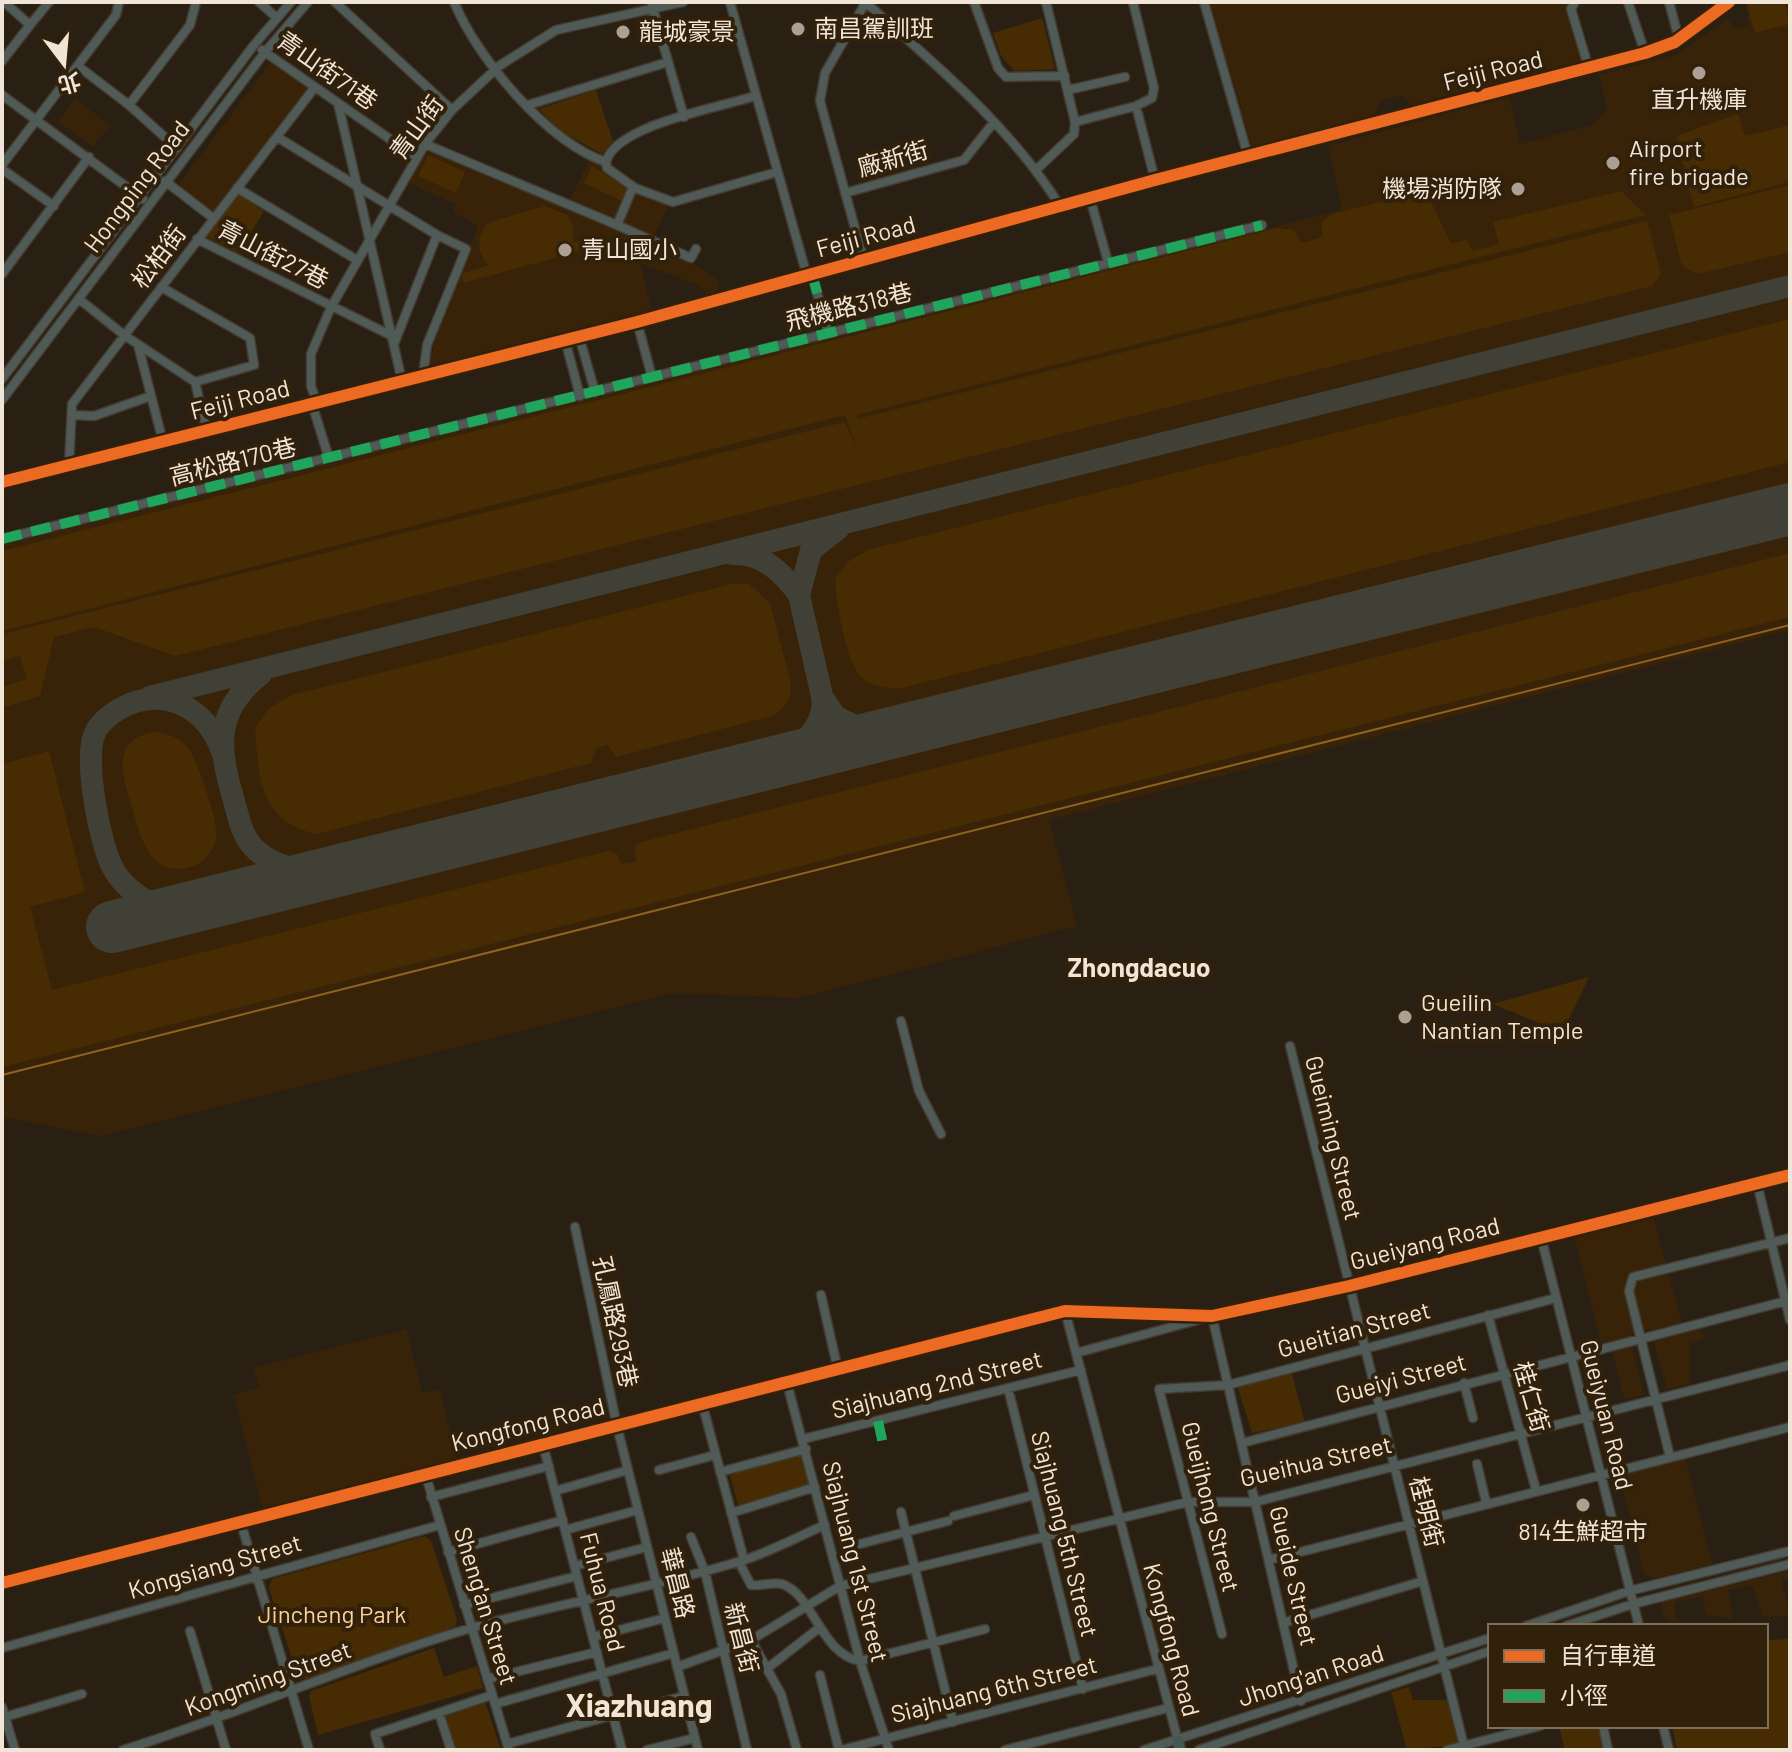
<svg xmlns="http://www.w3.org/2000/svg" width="1792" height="1752" viewBox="0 0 1792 1752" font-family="Barlow,'Noto Sans TC',sans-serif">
  <rect width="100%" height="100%" fill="#292013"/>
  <path fill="#382308" d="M1210,2H1567L1582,61L1415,107L1402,96L1381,100L1374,117L1252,147Z
    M1746,2H1790V630L1049,820L1077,926L800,998L674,993L100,1136L2,1117V545L1342,210L1328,146L1509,97L1520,144L1590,126L1608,111L1599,75L1678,54L1727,19L1735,28L1748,25Z
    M274,58L315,87L213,218L175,189Z
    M75,99L110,125L93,147L58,122Z
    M428,149L577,210L697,266L718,279V293L710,295L698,285L640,263L652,310L429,367L435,339L478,226L453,212L455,204L409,183Z
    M589,160L670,202L652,240L569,202Z
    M1653,1215L1684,1332L1701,1330L1704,1339L1690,1344V1384L1668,1389L1650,1329L1629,1335L1644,1395L1624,1399L1610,1341L1601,1342L1574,1235Z
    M406,1329L422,1392L440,1390L457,1459L263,1510L234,1395L259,1387L254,1368Z
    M1685,1458L1712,1564L1653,1579L1644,1573L1620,1476Z
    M1790,1571V1577L1781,1579L1790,1616L1764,1617L1752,1585L1728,1590L1733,1619L1706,1615L1703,1596L1675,1602L1676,1623L1665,1618L1660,1602Z"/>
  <path fill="#462b03" d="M1751,2H1785L1790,24L1755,33L1747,5Z
    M1042,18L1055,69L1014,71L1001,56L993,33Z
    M596,90L613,141L602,154L559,130L539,109Z
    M1738,114L1745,136L1790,125V182L1694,207L1676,136Z
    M428,155L465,172L456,193L418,176Z
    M592,166L628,189L622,201L584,183Z
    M1790,185V252L1698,274L1682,266L1669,215Z
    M1621,191L1646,215L857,415V419L1647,221L1661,274L1652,286L175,656L94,627L54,637L40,696L2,708V682L4,686L27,679L20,656L2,661V634L845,422L856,448L845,415L2,631V551L1277,228L1293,230L1302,243L1322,237V222L1332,214L1419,192L1432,204L1451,244L1467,240L1472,251L1499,244L1493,222Z
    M236,193L264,211L239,253L204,235Z
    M545,206L567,215L573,226V243L599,236L601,245L464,283L461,274L489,265C477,254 476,237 487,223Z
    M1790,319V462L898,689C886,687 872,687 862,678C845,662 836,601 835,579L850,560L871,549Z
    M1790,553V617L2,1067V764L49,751L85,892L30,907L52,990L609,851L617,854L621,864L637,861L634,848L641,842Z
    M732,584H749L770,603L791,683C791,700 786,707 772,716L616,757L608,745L596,748L591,763L316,834C261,822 258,779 255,728L269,708L292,695Z
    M156,732C168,734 180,737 188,748C198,760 218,821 216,836C215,848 207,860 196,865C150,883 140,836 131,804C126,785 116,762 129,744C136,736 146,733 156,732Z
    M1589,977L1562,1033L1493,1004Z
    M1291,1370L1305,1423L1252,1433L1238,1388Z
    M804,1454L813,1488L739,1509L730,1475Z
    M425,1536L431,1541L457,1619L455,1627L306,1679L297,1674L269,1588L272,1579Z
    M1790,1639V1750H1677L1672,1726H1766V1640Z
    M434,1648L444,1677L477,1666L483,1688L318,1735L309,1696L311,1691Z
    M1409,1687L1413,1700H1453L1462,1744L1407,1750L1391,1692Z
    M485,1702L501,1750H454L445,1714Z
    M1598,1726L1604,1750H1565L1559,1727Z"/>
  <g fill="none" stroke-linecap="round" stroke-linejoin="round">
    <path stroke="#916220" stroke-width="2" d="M2,1075L1790,625"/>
    <path stroke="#414037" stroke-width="22" d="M839,528L811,550L799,595L822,696L835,716L878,738
      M732,554C763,553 782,572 799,595
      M261,674C214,711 218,747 234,801C239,819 242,837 256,850C275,867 301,871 325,875
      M150,697L1790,286
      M779,763C800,749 827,724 822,696
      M187,909C169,907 149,905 135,893C127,887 119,879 114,870C100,847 83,757 95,733C99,723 112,713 121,708C164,685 207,708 222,752"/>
    <path stroke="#414037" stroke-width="52" d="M112,927L1790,509"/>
    <defs>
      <path id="minor" d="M259,2L277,18
        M335,2L452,110
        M454,2C477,58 547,142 606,162L607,168L635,188L673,202L777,172
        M651,2L684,117
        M730,2L807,276
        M865,2C935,64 1011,127 1060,206
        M974,2L998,68L1006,77L1065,76
        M1046,2L1075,122
        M1204,2L1248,156
        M1575,2L1571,9L1589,69
        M1628,2L1645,53
        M1669,2L1679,39
        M30,25L49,2
        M262,50L417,158
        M2,61L30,25L4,2
        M78,66L129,105L177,148
        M1068,90L1125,77
        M2,95L143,199
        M338,103L402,381
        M129,105L190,25L196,2
        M528,105L668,62
        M1136,106L1155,180
        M277,137L437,235L394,344
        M425,144L617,225
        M606,162C615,125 721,107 755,96
        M2,165L116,15L119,2
        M2,169L54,206
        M1037,169L1074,134L1075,122L1136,106L1152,98L1154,88L1133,2
        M165,181L213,218
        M633,187L617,225L691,258L696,249
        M237,188L357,260
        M845,193L964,160L994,122
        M1090,198L1108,262
        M197,239L392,336
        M864,261L820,101L825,73L866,2
        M2,274L89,157
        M812,274L828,333
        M79,299L124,335L195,382L254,365L250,338L161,287
        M637,322L652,377
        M579,336L595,392
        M565,340L580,396
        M138,345L163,442
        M423,376L427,345L466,249L437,235
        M2,379L254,45L291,2
        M195,382L207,431
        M2,400L265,52L308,2
        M317,403L311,386V354L331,307L425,144L452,110L499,66L556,30L683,2
        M312,404L327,452
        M72,415L94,416L151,396
        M69,465L72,404L315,87
        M2,482L637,322L1155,180L1645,53L1675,42L1729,2
        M2,539L1262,225
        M901,1021L919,1091L941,1134
        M1290,1046L1465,1750
        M1757,1183L1790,1320
        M575,1227L617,1426L698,1750
        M1541,1237L1639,1626
        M821,1295L838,1370
        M1065,1311L1178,1741
        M1488,1315L1536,1490
        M1076,1353L1212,1316L1301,1701
        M787,1383L860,1661L889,1750
        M1464,1383L1473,1418
        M1008,1388L1083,1689
        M702,1403L744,1560
        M803,1439L1081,1370
        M1242,1443L1790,1300
        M543,1445L622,1750
        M1670,1457L1629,1291L1633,1277L1790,1238
        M1477,1464L1486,1502
        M659,1470L715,1455
        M720,1472L806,1449
        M425,1473L509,1750
        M555,1491L628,1470
        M431,1497L549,1466
        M901,1512L953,1722
        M731,1513L815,1487
        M954,1516L1034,1495
        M240,1520L309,1750
        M565,1530L638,1510
        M691,1537L705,1572L747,1750
        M856,1545L948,1521
        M448,1552L563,1520
        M1269,1560L1790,1427
        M739,1562L751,1585C761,1586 773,1582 782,1584C813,1594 821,1655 860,1661L985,1629
        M575,1566L647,1547
        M2,1583L1065,1311L1212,1316L1349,1286L1790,1175
        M464,1605L577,1576
        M1283,1623L1423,1581
        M1526,1626L1629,1591L1790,1551
        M1566,1626L1633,1604L1790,1564
        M190,1631L226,1750
        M1222,1634L1159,1389L1228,1385L1556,1298
        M593,1637L665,1618
        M751,1640L781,1694L797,1750
        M2,1648L440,1525
        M677,1667L751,1640L840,1586L1188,1502H1255L1790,1365
        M769,1667L819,1628
        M820,1675L839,1750
        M487,1679L597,1652
        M495,1704L674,1653
        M2,1707L15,1750
        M439,1713L451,1750
        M5,1717L82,1694
        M1603,1726L1608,1750
        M1663,1726L1669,1750
        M507,1744L684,1696
        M123,1750C241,1713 353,1663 471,1628C560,1603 653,1588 741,1561C770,1552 797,1537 825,1525
        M380,1750L375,1734L492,1695
        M647,1750L695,1738
        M841,1750L1157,1669
        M1005,1750L1168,1708
        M1144,1750L1490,1638
        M1199,1750L1490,1651
        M1447,1750L1540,1726"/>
      <path id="major" d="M1178,1741L1180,1750"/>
    </defs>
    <use href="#minor" stroke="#433b30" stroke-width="11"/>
    <use href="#major" stroke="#433b30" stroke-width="13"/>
    <use href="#minor" stroke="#505a57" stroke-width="8"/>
    <use href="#major" stroke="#455656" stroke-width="10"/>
    <path stroke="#20a55d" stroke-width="10" stroke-dasharray="20 10" stroke-linecap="butt" d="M812,274L828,333
      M2,539L1262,225
      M878,1421L883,1444"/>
    <defs>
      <path id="cycleway" d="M2,482L637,322L1155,180L1645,53L1675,42L1729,2
        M2,1583L1065,1311L1212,1316L1349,1286L1790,1175"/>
    </defs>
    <use href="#cycleway" stroke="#32210a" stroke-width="17"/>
    <use href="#cycleway" stroke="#ed6a23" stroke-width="12"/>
  </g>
  <g fill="#aba093" stroke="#32210a" stroke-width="3">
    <circle cx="798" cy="29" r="8"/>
    <circle cx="623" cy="32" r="8"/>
    <circle cx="1699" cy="73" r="8"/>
    <circle cx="1613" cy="163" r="8"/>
    <circle cx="1518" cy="189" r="8"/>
    <circle cx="565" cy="250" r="8"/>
    <circle cx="1405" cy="1017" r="8"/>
    <circle cx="1583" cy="1505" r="8"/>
  </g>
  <g text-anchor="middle" stroke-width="8" stroke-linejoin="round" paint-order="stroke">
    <g font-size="24" fill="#f1e5d8" stroke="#32210a" text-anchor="start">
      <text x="814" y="37">南昌駕訓班</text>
      <text x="639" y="40">龍城豪景</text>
      <text x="1699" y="108" text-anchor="middle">直升機庫</text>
      <text x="1629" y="157">Airport<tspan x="1629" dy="28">fire brigade</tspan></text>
      <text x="1502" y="197" text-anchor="end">機場消防隊</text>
      <text x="581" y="258">青山國小</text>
      <text x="1421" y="1011">Gueilin<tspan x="1421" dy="28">Nantian Temple</tspan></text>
      <text x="1583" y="1540" text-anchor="middle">814生鮮超市</text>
    </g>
    <g font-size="24" fill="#f1e5d8" stroke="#32210a">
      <text transform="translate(327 71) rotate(35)" y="8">青山街71巷</text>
      <text transform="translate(1493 71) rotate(-14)" y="8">Feiji Road</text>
      <text transform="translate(417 128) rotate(-54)" y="8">青山街</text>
      <text transform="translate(893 159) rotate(-16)" y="8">廠新街</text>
      <text transform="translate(137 187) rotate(-53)" y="8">Hongping Road</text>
      <text transform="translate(866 237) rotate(-15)" y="8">Feiji Road</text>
      <text transform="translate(273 255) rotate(27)" y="8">青山街27巷</text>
      <text transform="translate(159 257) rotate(-53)" y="8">松柏街</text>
      <text transform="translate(849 307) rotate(-14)" y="8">飛機路318巷</text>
      <text transform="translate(240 400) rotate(-14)" y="8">Feiji Road</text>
      <text transform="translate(233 462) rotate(-14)" y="8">高松路170巷</text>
      <text transform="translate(1333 1138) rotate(76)" y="8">Gueiming Street</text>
      <text transform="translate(1425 1244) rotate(-14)" y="8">Gueiyang Road</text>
      <text transform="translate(615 1322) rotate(78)" y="8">孔鳳路293巷</text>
      <text transform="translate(1354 1330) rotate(-15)" y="8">Gueitian Street</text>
      <text transform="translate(1401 1379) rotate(-15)" y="8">Gueiyi Street</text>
      <text transform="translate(937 1385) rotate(-14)" y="8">Siajhuang 2nd Street</text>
      <text transform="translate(1531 1397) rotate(74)" y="8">桂仁街</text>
      <text transform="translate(1606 1415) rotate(76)" y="8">Gueiyuan Road</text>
      <text transform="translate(528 1425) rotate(-14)" y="8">Kongfong Road</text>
      <text transform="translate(1316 1462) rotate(-13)" y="8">Gueihua Street</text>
      <text transform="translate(1210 1507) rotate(76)" y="8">Gueijhong Street</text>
      <text transform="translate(1426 1512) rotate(76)" y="8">桂明街</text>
      <text transform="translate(1064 1534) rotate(76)" y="8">Siajhuang 5th Street</text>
      <text transform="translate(855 1562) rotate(76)" y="8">Siajhuang 1st Street</text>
      <text transform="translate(215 1567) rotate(-16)" y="8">Kongsiang Street</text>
      <text transform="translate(1293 1576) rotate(77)" y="8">Gueide Street</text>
      <text transform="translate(677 1583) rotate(76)" y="8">華昌路</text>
      <text transform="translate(602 1592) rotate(76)" y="8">Fuhua Road</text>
      <text transform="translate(485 1606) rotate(73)" y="8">Sheng'an Street</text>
      <text transform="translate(741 1638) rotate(76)" y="8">新昌街</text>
      <text transform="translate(1171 1640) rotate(75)" y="8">Kongfong Road</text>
      <text transform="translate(1311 1676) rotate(-18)" y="8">Jhong'an Road</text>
      <text transform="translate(268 1679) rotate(-20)" y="8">Kongming Street</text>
      <text transform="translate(994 1690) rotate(-14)" y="8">Siajhuang 6th Street</text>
    </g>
    <g font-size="24" fill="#fcd29f" stroke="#32210a">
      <text x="332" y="1623">Jincheng Park</text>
    </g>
    <g font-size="26" font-weight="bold" fill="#f1e5d8" stroke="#32210a">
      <text x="1139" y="977">Zhongdacuo</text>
    </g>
    <g font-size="32" font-weight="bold" fill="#f1e5d8" stroke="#32210a">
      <text x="639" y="1717">Xiazhuang</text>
    </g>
  </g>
  <rect width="1792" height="1752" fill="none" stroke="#f1e5d8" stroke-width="8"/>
  <rect x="1488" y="1624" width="280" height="104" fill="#32210a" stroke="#7e6f5c" stroke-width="2"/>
  <rect x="1504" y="1650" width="40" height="12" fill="#ed6a23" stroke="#7e6f5c" stroke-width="2"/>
  <text x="1560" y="1664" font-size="24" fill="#f1e5d8">自行車道</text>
  <rect x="1504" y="1690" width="40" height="12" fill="#20a55d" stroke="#7e6f5c" stroke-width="2"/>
  <text x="1560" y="1704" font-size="24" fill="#f1e5d8">小徑</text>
  <g transform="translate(64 64) rotate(164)" stroke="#32210a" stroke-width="6" paint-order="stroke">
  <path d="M0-6L14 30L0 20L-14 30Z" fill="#f1e5d8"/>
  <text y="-12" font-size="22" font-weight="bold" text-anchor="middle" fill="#f1e5d8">北</text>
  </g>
</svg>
